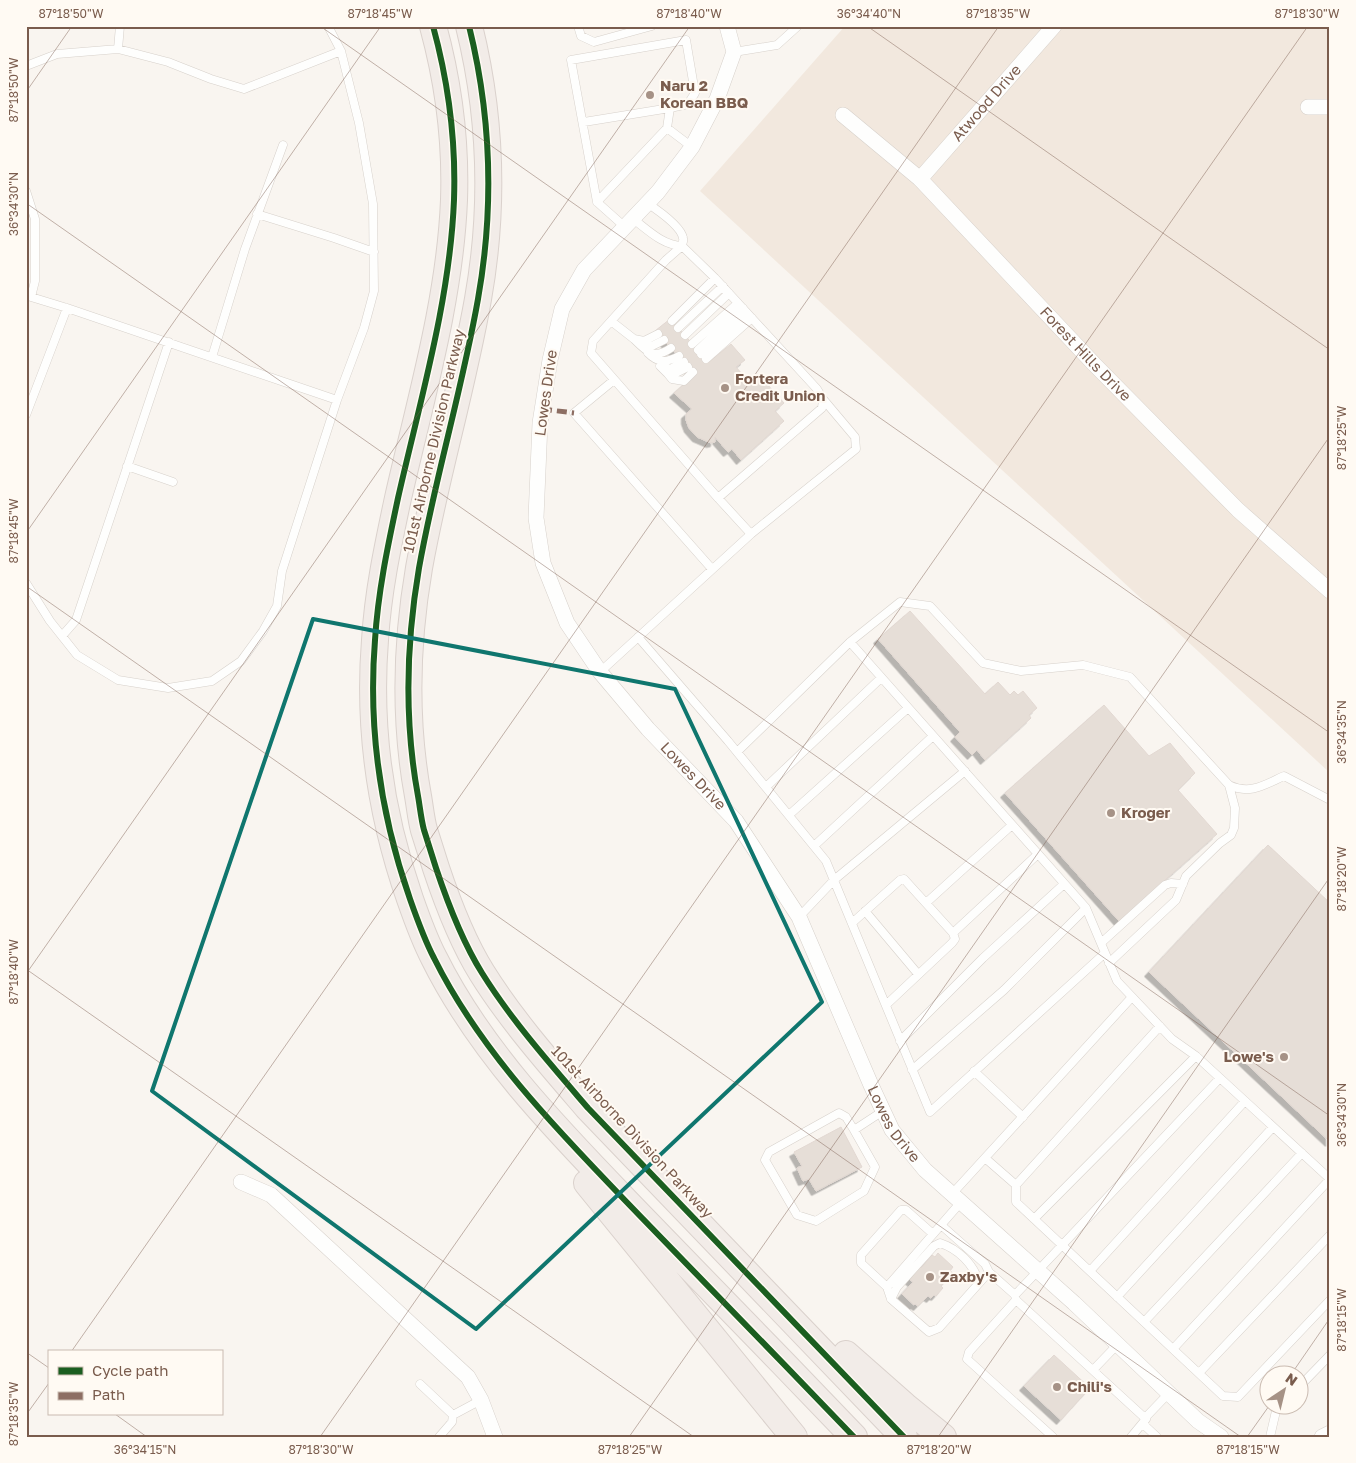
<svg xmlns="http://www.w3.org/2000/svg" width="1356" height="1463" viewBox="0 0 1356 1463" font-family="'Golos Text',sans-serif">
  <defs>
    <filter id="shadow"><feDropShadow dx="-4.5" dy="4.5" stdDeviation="0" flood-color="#0004"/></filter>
  </defs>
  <rect width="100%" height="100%" fill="#f9f5f0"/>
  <path fill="#f2e8de" d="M845,26H1330V773L700,191Z"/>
  <path fill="#e6ded7" stroke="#e2d8d2" filter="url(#shadow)" d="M670,319L709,362L731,344L745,360L736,367L749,382L758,374L784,403L775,411L784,421L741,460L732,449L728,452L715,437V442L711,443L697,437L689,428L686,420V414L692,409L674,393L695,374L655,331Z
    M910,611L985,694L998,682L1010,695L1014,691L1018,695L1023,691L1037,708L1029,715L1031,718L985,760L977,750L972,755L955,737L960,732L878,639Z
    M1104,705L1149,756L1170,743L1195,773L1178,790L1217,834L1119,921L1005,793Z
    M1268,845L1330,903V1142L1149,972Z
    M841,1127L862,1167L816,1191L809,1179L803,1181L797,1168L802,1166L794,1152Z
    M938,1253L953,1267L950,1271L953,1273L941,1286L943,1288L936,1296L934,1295L931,1298L928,1296L918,1306L915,1304L914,1305L902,1294L913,1282L910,1280L919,1266L921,1268L932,1255L935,1257Z
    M1054,1355L1090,1388L1061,1420L1024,1386Z"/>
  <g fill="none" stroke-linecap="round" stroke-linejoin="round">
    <defs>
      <path id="service" d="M578,26L581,36L594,42L652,26
        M118,49L120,26
        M734,52L777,45L798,26
        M26,66L57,54L118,49L168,62L211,79L244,89L341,51L328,26
        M584,122L670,108
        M26,191L35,219V281L31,297L67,308L337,400L364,328L374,291L373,204L359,123L341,51
        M597,202L571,60L686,40L695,93L688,104L670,108L667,128
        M647,203C656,209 681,226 683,238C684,241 682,243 682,246L666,260L593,341L591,353L718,498
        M257,214L334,238L374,252
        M625,227L597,202L667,128L692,147
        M611,321L634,339L644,341L658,334
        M672,321L715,278
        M678,328L723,286
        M685,335L729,293
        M634,339C647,352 654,360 671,348
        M638,341L652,346L664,340
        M692,344L738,303
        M698,350L743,308
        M648,353C658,363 666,363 679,356
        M701,354L747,313
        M212,357L245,249L283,145
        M706,359L752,318
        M660,366L667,373L674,374L688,367
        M663,366L670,369L684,362
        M668,374L672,379L684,381L693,372
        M614,380L574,413L712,569
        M26,415L67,308
        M127,466L173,482
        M751,534L856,449L855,437L823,399
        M26,583L50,621L77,655L118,680L168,688L212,681L241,661L263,631L277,606L282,571L337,400
        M62,636L76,620L169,342
        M638,637L728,741L826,861L930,1112L1105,953
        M850,642L1086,908L1117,981L1172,1039L1196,1056L1330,1179
        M600,672L751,534L718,498L822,408L823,399L817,389L715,278L682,246C662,245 648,230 632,218
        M737,752L850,642L900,602L930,606L983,663L1021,671L1083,665L1130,677L1229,785C1250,795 1264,785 1284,776L1330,800
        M766,787L881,678
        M789,815L908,708
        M814,846L933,736
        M926,903L1012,825
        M865,911L918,974
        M799,917L834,880L965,771
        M852,923L900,880L904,879L953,933L955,939L952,943L886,1005
        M953,933L1038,854
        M1101,943L1165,885L1171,883L1183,884
        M1109,963L1176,900L1186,876L1220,843L1231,835L1234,828L1235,808L1229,785
        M900,1041L983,958L1064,884
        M912,1070L1004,990L1086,908
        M974,1071L1023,1117
        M854,1130L875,1167L864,1191L816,1221L797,1215L765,1160L769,1152L839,1113L846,1117L854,1130L883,1111
        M985,1158L1016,1185V1202L1223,1396L1238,1397L1330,1300
        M1016,1185L1160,1026
        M952,1194L1132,997
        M961,1202L887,1287L891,1299L929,1332L939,1328L989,1272L1015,1295L1016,1300L1146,1419L1131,1437
        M1034,1219L1196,1056
        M941,1225L985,1264L989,1272
        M1090,1271L1245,1101
        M887,1287L861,1263V1255L901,1210H906L933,1234
        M1015,1295L1220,1078
        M1117,1297L1273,1127
        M891,1299L897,1287L934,1246L940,1243C958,1249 974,1264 979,1283
        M1016,1300L969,1352L967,1359L1053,1437
        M1144,1322L1302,1153
        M1173,1349L1330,1179
        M1093,1370L1117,1345
        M1199,1373L1330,1235
        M420,1384L453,1415L481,1400
        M1298,1388L1330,1355
        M1145,1418L1168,1394
        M1143,1424L1157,1437
        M439,1437L452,1422L453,1415
        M1270,1437L1276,1411L1282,1406"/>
      <g id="minor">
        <path id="s1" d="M727,26L734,52L717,99L692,147L658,192L584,270L562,309L550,360L540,423L536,518L543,563L567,623L600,672L648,729L736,821L799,917L871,1085L892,1130L925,1170L1074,1303L1198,1421L1221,1437"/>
        <path d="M1308,107H1330"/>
        <path id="s2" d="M843,115L920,179L1094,364L1238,510L1330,591"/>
        <path id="s3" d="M920,179L1054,26"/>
        <path d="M241,1182L271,1195L468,1377L481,1400L495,1437"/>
        <path d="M1322,1437L1330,1433"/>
      </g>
      <path id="trunk" d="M433,26C448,81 456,143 454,200C450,300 420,401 398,498C388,545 378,591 375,640C368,727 381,816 410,899C417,919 424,939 434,958C483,1057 567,1140 643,1219C713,1291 784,1364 854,1437
        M469,26C491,115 494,209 478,299C462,390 435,478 419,568C406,644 404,720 418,796C420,807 421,819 424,830C428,843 432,855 436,868C448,904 462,941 482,973C512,1021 551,1065 588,1108L904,1437
        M587,1183L794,1437
        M846,1354L905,1406L943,1437"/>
    </defs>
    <use href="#service" stroke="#d7d1cb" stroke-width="9"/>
    <use href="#minor" stroke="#d7d1cb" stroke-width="16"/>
    <use href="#trunk" stroke="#dad1cc" stroke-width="28"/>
    <use href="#service" stroke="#fefefd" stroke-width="8"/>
    <use href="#minor" stroke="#fefefd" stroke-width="15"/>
    <use href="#trunk" stroke="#f2ece8" stroke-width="26"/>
    <path stroke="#8d6e63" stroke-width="5" stroke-dasharray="10 5" stroke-linecap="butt" d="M542,409L574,413"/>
    <defs>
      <path id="cycleway" d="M433,26C448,81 456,143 454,200C450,300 420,401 398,498C388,545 378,591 375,640C368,727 381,816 410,899C417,919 424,939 434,958C483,1057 567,1140 643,1219C713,1291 784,1364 854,1437
        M469,26C491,115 494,209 478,299C462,390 435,478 419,568C406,644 404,720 418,796C420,807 421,819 424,830C428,843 432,855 436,868C448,904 462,941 482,973C512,1021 551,1065 588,1108L904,1437"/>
    </defs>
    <use href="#cycleway" stroke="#fffaf3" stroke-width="9"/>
    <use href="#cycleway" stroke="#1b5e20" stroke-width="6"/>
  </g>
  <path fill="none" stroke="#0f766e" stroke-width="4" stroke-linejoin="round" d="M313,619L675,689L822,1002L476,1329L152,1091Z"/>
  <path fill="none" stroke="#7a5c4d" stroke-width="1" stroke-opacity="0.45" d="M320,26L1330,733M867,26L1330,350M26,92L72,26M26,203L1330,1116M26,533L381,26M26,586L1241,1437M26,969L694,1437M26,974L690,26M26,1352L49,1368M71,1352L999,26M1290,1376L1330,1318M115,1414L147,1437M26,1415L49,1383M320,1437L1308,26M629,1437L1330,436M938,1437L1330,877M1247,1437L1269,1406"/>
  <g fill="#a69286" stroke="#fffaf3" stroke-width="2">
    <circle cx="650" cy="95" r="5"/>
    <circle cx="725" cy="388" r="5"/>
    <circle cx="1111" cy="813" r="5"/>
    <circle cx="1284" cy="1057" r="5"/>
    <circle cx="930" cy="1277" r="5"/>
    <circle cx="1057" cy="1387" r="5"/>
  </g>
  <g text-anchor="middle" stroke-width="4" stroke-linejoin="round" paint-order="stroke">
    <g font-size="15" font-weight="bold" fill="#7a5c4d" stroke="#fffaf3" text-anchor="start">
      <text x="660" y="91">Naru 2<tspan x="660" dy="17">Korean BBQ</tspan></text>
      <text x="735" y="384">Fortera<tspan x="735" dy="17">Credit Union</tspan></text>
      <text x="1121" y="818">Kroger</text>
      <text x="1274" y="1062" text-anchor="end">Lowe's</text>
      <text x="940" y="1282">Zaxby's</text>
      <text x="1067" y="1392">Chili's</text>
    </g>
    <g font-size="15" fill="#7a5c4d" stroke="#fffaf3">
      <text dy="5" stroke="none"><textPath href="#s3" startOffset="101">Atwood Drive</textPath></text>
      <text dy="5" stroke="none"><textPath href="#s2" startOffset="341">Forest Hills Drive</textPath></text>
      <text transform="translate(546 393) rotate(-82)" y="5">Lowes Drive</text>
      <text transform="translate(434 441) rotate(-77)" y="5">101st Airborne Division Parkway</text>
      <text dy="5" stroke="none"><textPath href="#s1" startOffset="860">Lowes Drive</textPath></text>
      <text dy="5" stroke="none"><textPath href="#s1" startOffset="1265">Lowes Drive</textPath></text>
      <text transform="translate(632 1132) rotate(47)" y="5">101st Airborne Division Parkway</text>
    </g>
  </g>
  <rect width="1356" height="1463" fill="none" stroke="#fffaf3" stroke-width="55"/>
  <rect x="48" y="1350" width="175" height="65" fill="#fffaf3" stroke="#cabbb1"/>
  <rect x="58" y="1367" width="25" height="8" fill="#1b5e20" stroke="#cabbb1"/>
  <text x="92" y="1376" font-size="15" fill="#7a5c4d">Cycle path</text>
  <rect x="58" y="1392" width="25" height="8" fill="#8d6e63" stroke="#cabbb1"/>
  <text x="92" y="1400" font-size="15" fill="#7a5c4d">Path</text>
  <g transform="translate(1284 1390) rotate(35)"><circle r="24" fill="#fffaf3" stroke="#cabbb1"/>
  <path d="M0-4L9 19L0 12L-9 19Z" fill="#a69286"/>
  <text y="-8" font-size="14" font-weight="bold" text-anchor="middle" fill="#7a5c4d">N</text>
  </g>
  <rect x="28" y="28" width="1300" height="1408" fill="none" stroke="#7a5c4d" stroke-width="2"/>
  <g font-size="12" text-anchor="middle" fill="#7a5c4d">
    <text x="71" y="18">87°18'50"W</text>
    <text x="380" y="18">87°18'45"W</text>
    <text x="689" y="18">87°18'40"W</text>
    <text x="869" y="18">36°34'40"N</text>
    <text x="998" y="18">87°18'35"W</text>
    <text x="1307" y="18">87°18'30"W</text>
    <text transform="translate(14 90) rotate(-90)" y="4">87°18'50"W</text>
    <text transform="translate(14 204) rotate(-90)" y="4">36°34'30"N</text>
    <text transform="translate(1342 438) rotate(-90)" y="4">87°18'25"W</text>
    <text transform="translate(14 531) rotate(-90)" y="4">87°18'45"W</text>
    <text transform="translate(1342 732) rotate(-90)" y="4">36°34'35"N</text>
    <text transform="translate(1342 879) rotate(-90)" y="4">87°18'20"W</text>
    <text transform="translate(14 972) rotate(-90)" y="4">87°18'40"W</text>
    <text transform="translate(1342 1115) rotate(-90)" y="4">36°34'30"N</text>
    <text transform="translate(1342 1320) rotate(-90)" y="4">87°18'15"W</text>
    <text transform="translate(14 1414) rotate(-90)" y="4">87°18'35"W</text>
    <text x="145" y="1454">36°34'15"N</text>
    <text x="321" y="1454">87°18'30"W</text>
    <text x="630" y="1454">87°18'25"W</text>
    <text x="939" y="1454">87°18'20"W</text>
    <text x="1248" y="1454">87°18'15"W</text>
  </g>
</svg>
